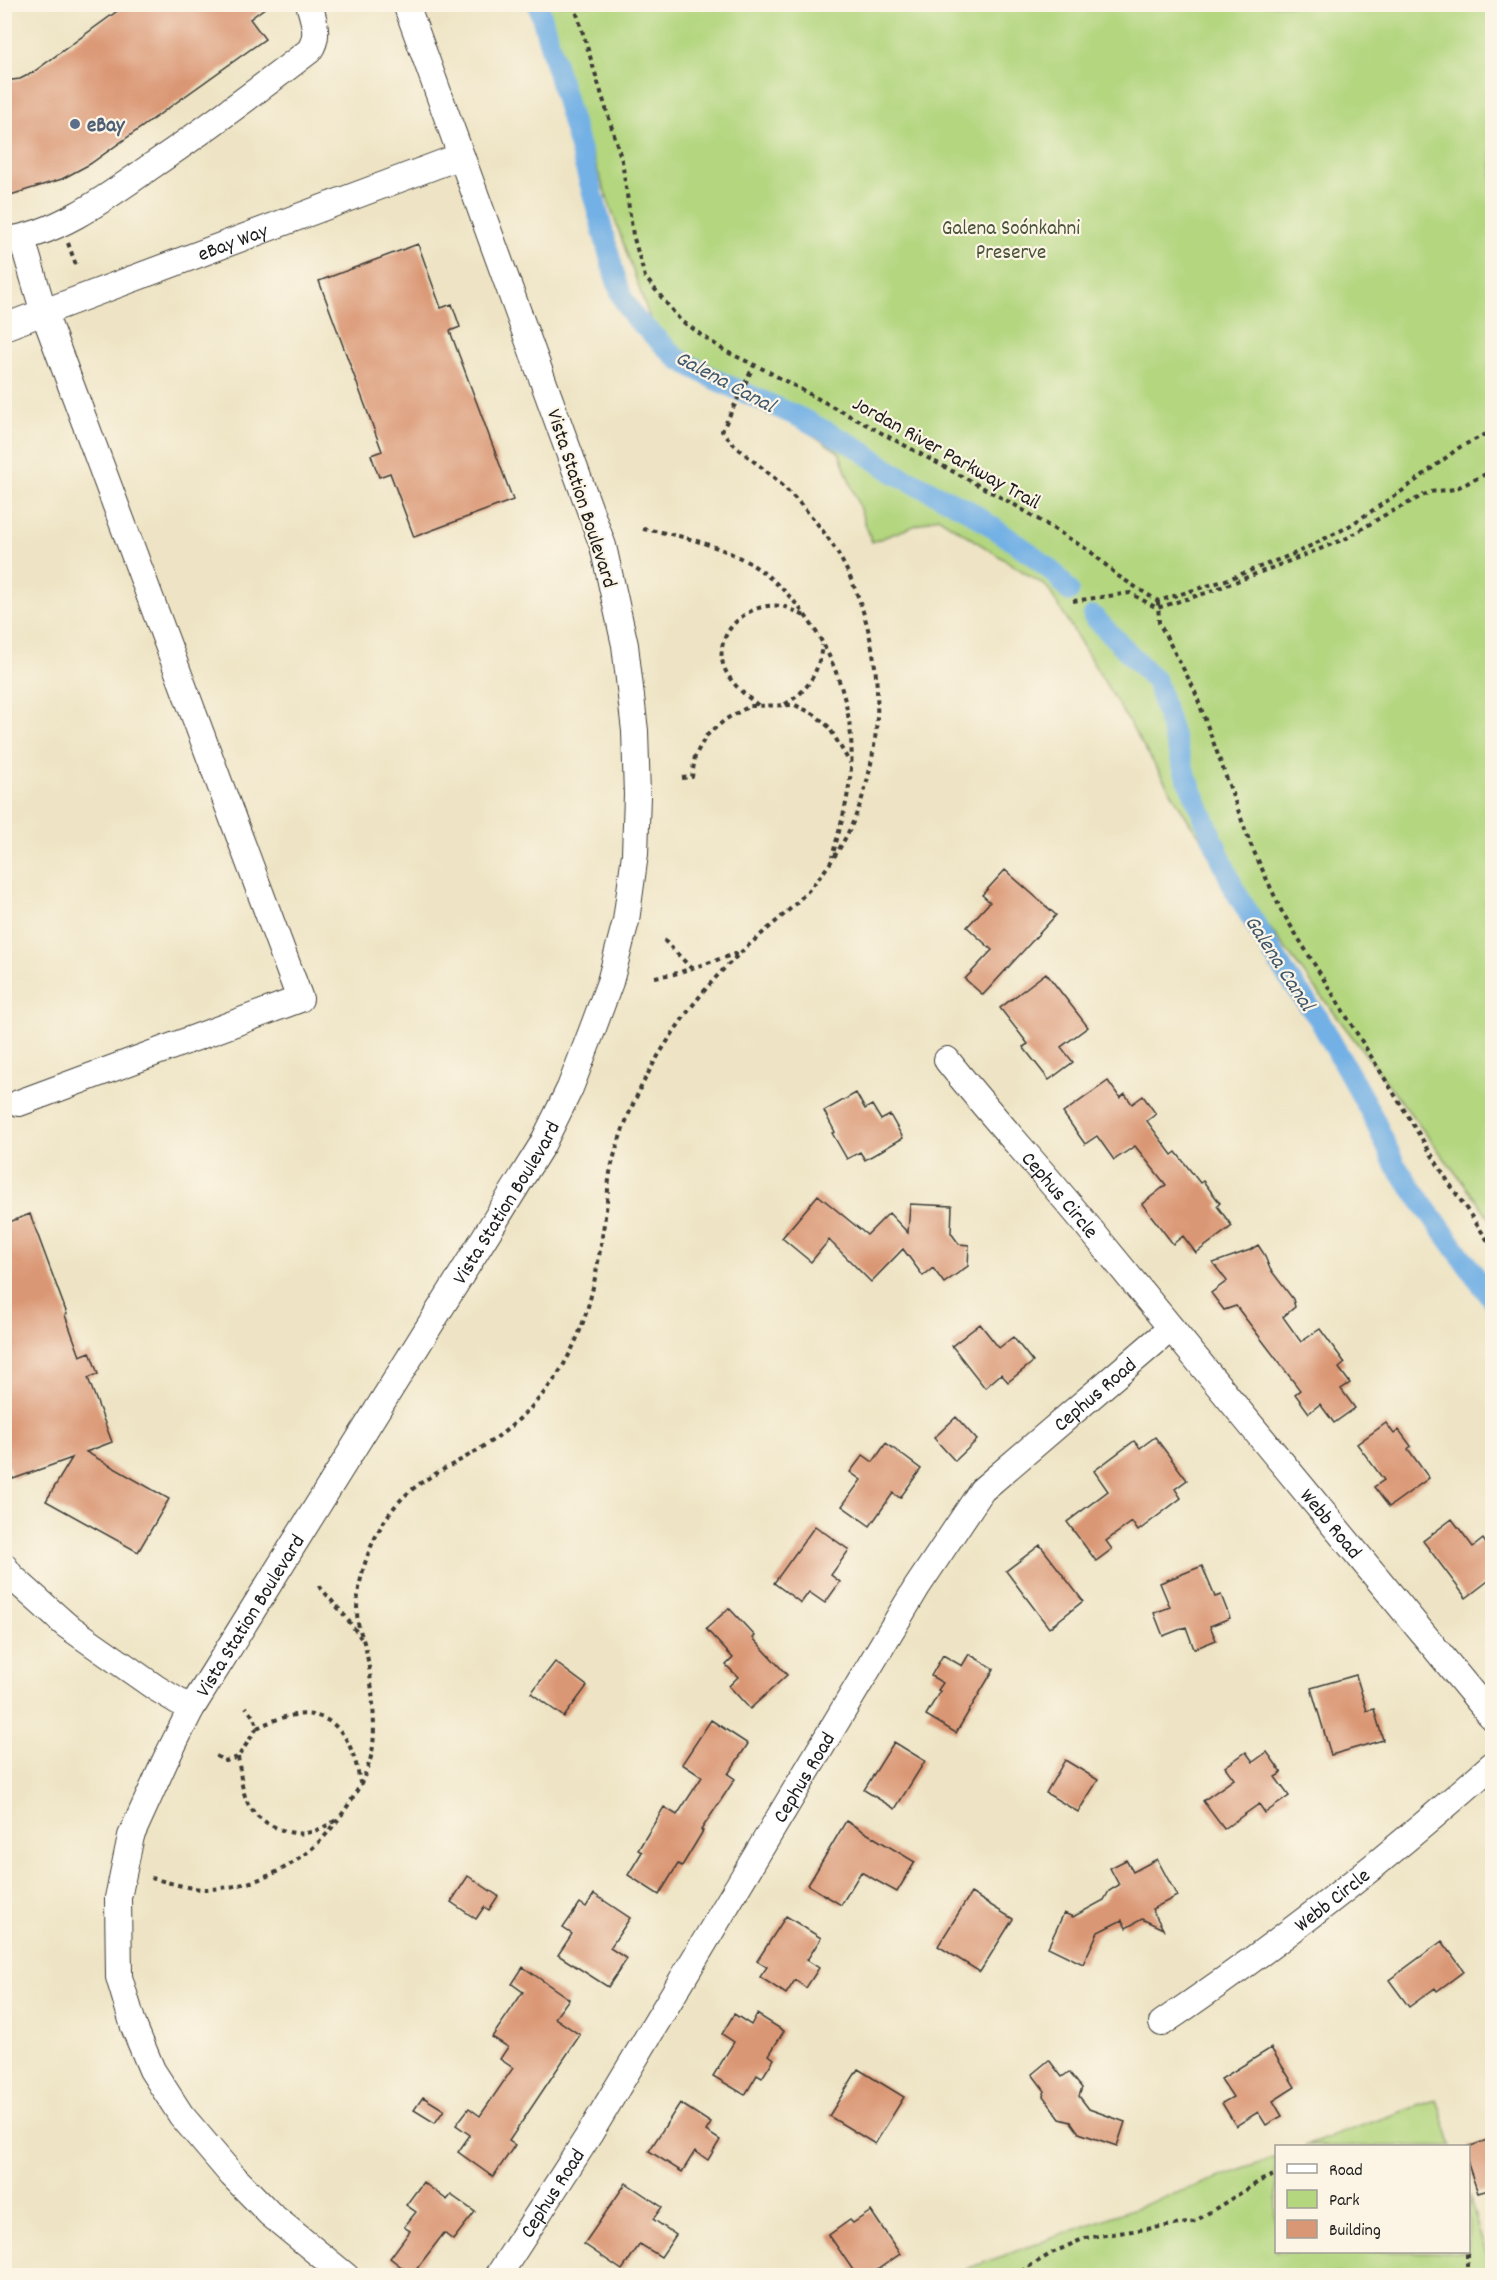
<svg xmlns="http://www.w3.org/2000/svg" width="1497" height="2280" viewBox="0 0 1497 2280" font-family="Dekko,sans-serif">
  <rect width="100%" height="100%" fill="#fcf5e5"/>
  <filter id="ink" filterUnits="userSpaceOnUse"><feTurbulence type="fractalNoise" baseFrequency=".0167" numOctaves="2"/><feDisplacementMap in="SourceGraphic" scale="12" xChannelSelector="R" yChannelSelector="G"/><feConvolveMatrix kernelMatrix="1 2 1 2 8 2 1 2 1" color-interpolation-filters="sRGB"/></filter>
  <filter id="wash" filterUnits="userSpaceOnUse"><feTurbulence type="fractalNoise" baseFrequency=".008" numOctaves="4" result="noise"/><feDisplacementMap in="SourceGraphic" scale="24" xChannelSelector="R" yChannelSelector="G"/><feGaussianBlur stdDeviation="1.35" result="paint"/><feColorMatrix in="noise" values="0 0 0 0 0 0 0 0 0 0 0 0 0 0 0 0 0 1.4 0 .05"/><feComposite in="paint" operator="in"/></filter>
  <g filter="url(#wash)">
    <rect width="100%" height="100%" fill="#eee4c5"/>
    <path fill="#b3d67f" stroke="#68794e" stroke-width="1.5" d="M539,5H1492V366L1488,369L1492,378V1221L1190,823L1047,587L938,517L872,542L839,452L655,333Z
      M1437,2099L1452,2146H1305Z
      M1276,2157V2252H1468L1469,2196L1492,2275H950Z"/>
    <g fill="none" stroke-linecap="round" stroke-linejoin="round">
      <path stroke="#72b0e5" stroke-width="21" d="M538,4L594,198L614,273L622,297L634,317L677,358L716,380L801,418L858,448L892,472L968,510L1030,553L1056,575L1069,591
        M1093,616L1156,681L1185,773L1234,889L1287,976L1319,1019L1372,1115L1395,1165L1492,1299"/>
    </g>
    <g id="blocks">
      <path fill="#da9775" d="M127,4H270L250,19L265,39L90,164L62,179L4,197V81L20,79L32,73Z
        M418,244L441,308L452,304L460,327L450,331L513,500L414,537L390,473L379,477L371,455L382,451L319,281Z
        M1005,870L1056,915L983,995L965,979L992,950L967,927L990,902L982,895Z
        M1046,973L1088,1027L1061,1047L1073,1062L1049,1080L1023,1047L1028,1044L1000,1008Z
        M1108,1081L1120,1098L1125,1094L1132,1104L1143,1096L1156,1114L1147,1121L1172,1155L1176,1152L1200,1183L1203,1181L1220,1203L1217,1206L1232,1226L1196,1253L1183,1236L1173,1244L1142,1204L1166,1185L1135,1146L1114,1160L1097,1136L1085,1144L1063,1113Z
        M856,1093L865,1109L872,1105L881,1120L890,1115L903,1138L865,1160L860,1152L847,1159L832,1133L835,1132L824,1111Z
        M818,1195L867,1235L889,1213L908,1233L910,1204L952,1206L951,1233L959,1244L969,1245L968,1266L944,1283L933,1268L923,1276L903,1249L871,1282L829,1240L811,1262L782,1238Z
        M30,1214L67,1314L65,1315L80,1356L90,1352L98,1374L88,1378L112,1442L86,1452L169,1499L138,1552L46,1501L72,1458L13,1479L4,1456V1224Z
        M1258,1245L1264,1254L1270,1269L1293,1299L1295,1307L1283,1317L1301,1342L1320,1329L1345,1363L1339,1368L1350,1383L1341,1389L1355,1408L1334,1423L1320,1404L1309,1413L1295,1394L1300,1390L1236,1306L1224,1310L1211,1293L1227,1281L1213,1263L1250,1250Z
        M980,1324L999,1348L1013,1337L1033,1362L1008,1382L1001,1374L985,1388L952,1346Z
        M956,1417L977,1440L955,1461L934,1438Z
        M1386,1423L1394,1434L1399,1430L1411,1446L1408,1449L1429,1478L1389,1507L1374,1487L1384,1480L1357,1444Z
        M1155,1437L1187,1480L1175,1489L1181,1498L1138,1531L1132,1522L1106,1541L1112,1549L1096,1561L1067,1522L1108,1491L1094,1471L1134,1441L1140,1448Z
        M886,1443L921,1469L900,1498L893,1493L870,1526L842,1506L861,1480L850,1472L863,1455L873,1462Z
        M1452,1519L1473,1547L1483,1539L1492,1552V1578L1466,1598L1423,1541Z
        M815,1526L849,1550L831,1575L840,1582L825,1603L809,1592L801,1603L774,1583Z
        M1040,1545L1083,1601L1049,1628L1006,1571Z
        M1202,1566L1215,1597L1221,1595L1230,1618L1210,1626L1216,1640L1194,1649L1186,1627L1163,1636L1154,1613L1170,1607L1160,1583Z
        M729,1608L755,1636L753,1638L787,1675L750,1709L729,1686L738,1677L726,1665L733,1658L706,1629Z
        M969,1654L994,1669L956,1733L926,1715L940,1691L938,1690L943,1683L931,1676L943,1655L962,1666Z
        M555,1662L587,1686L564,1717L531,1693Z
        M1356,1675L1367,1711L1374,1709L1383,1740L1331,1755L1311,1688Z
        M711,1720L748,1744L728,1774L735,1779L701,1830L703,1831L682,1866L678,1864L659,1895L628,1875L642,1852L638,1850L664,1807L677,1815L702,1777L682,1764Z
        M894,1742L925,1761L895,1809L864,1790Z
        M1246,1752L1253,1762L1267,1752L1282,1773L1275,1777L1289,1796L1265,1813L1259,1804L1224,1829L1203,1801L1234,1779L1225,1767Z
        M1065,1760L1098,1780L1078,1812L1046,1793Z
        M846,1821L915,1862L897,1892L861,1872L841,1905L808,1885Z
        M1157,1859L1177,1896L1152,1909L1163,1929L1142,1919L1126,1928L1122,1920L1098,1932L1083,1964L1048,1947L1064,1913L1073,1917L1104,1900L1109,1891L1119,1885L1110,1868L1126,1860L1133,1872Z
        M468,1876L498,1896L489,1910L484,1907L476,1919L451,1902Z
        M971,1893L1013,1919L980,1972L938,1946Z
        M594,1894L630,1918L610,1948L627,1959L608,1987L558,1955L572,1934L563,1928L580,1903L586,1907Z
        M786,1916L821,1938L807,1960L819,1968L806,1988L795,1980L786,1994L760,1977L767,1967L757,1961Z
        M1442,1941L1464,1971L1437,1991L1435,1988L1409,2007L1389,1980Z
        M523,1967L569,1999L555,2018L580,2035L509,2141L515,2145L493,2177L458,2152L470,2135L456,2125L469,2108L480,2116L513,2068L500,2059L508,2047L492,2037L523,1992L512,1984Z
        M734,2014L751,2025L757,2014L784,2031L769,2055L774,2059L762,2078L757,2075L745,2095L713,2076L734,2042L722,2034Z
        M1271,2048L1295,2087L1273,2101L1282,2116L1266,2125L1258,2112L1236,2126L1222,2103L1233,2097L1221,2079Z
        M1049,2060L1062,2077L1069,2072L1082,2088L1079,2096L1089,2109L1125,2122L1117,2146L1079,2133L1071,2122L1060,2119L1043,2096L1045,2091L1032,2074Z
        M858,2069L904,2097L875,2144L829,2116Z
        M423,2097L444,2110L435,2123L414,2110Z
        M680,2103L711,2123L706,2131L720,2140L708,2160L695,2151L682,2172L649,2151Z
        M1492,2138V2189L1478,2193L1468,2164V2147Z
        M423,2182L447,2200L451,2195L475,2212L453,2240L444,2233L412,2275L390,2258L410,2231L404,2227L416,2212L406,2205Z
        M626,2183L662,2207L653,2219L676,2235L661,2257L640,2244L622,2270L584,2244Z
        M871,2211L900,2254L868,2276H857L829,2235L850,2220L853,2223Z"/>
    </g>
  </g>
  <g filter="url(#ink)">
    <use href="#blocks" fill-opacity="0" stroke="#3c3a35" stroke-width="1.5"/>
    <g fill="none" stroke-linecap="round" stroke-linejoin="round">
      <defs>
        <g id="minor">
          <path d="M5,240C55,236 110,195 150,167C205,130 257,91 309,51C320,36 314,21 309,4"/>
          <path id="s1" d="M4,327L461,156"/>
          <path id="s2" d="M947,1060C991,1116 1040,1168 1085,1223C1220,1388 1356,1553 1492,1717"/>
          <path d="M19,1103L300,999L44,313L22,239"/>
          <path d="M4,1566L11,1576L66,1625L156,1688L191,1709"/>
          <path id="s3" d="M1162,2023C1278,1945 1388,1858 1492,1765"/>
          <path id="s4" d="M346,2276L270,2214L232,2175L181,2115L152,2070L134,2027L119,1977L118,1898L131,1836L165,1761L191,1709L542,1145L570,1088L593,1028L610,982L626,921L635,854L637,795L635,731L625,645L603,546L406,4"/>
          <path id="s5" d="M498,2276L589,2135L917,1587L982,1490L1170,1329"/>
        </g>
      </defs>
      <use href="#minor" stroke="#3c3a35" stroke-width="28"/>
      <path stroke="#3c3a35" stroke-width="4" stroke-dasharray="4.5 4.5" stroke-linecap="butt" d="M574,4L622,161L633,235L645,277L680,320L725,351L765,370L1015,505L1091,552L1118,576L1158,601L1223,581L1296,553L1346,528L1402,491L1460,447L1492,431
        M4,64L8,73
        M68,243L77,268
        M643,529C677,534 722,546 751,564C816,605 857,692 851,768C849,798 840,828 832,857
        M1073,601L1130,593L1157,608L1206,593L1305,555L1347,538L1383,516L1430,492L1455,489L1492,471
        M1158,601L1159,623L1194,689L1250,843L1281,910L1449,1183L1492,1247
        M785,704C809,691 819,671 822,645
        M758,705C745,695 730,683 724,667C711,632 752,598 785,607C792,609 800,614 807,617
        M682,778L692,777L695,756L706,736L726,719L750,706L795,705L814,714L829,727L850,763
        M664,940L691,968
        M655,977L674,974L738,953
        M319,1586L345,1616L361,1638
        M257,1728C316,1698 350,1718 360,1783
        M216,1756L226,1761L238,1757L257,1728L255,1719L246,1707
        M238,1757C241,1775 241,1795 252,1810C262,1824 290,1836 306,1833C317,1831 327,1826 336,1820
        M151,1878C168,1882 188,1889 206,1889C256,1888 303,1865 334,1825C350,1804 367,1778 372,1752C377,1728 371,1674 366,1650C364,1641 360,1632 358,1623C354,1599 363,1564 373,1542C403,1478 439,1477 490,1442C516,1425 538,1402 556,1377C591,1324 597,1271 606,1210C608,1195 608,1178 612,1164C621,1129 637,1092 655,1061C677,1025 703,988 734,959C752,941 772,926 790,909C841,861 866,809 875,739C883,680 870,612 841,559C827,533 805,508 784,487C764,467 739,453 722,431L754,365
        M1013,2276L1052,2253L1085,2238L1194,2222L1260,2181L1276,2174
        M1467,2276V2252"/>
      <use href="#minor" stroke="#fff" stroke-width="26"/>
    </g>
  </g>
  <circle fill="#5c6f8a" stroke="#fcf5e5" stroke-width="2" cx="75" cy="124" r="6"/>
  <g text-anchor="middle" stroke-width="4.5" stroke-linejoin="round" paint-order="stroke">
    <g font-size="21" font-weight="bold" fill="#4e5e75" stroke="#fcf5e5" text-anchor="start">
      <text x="87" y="131">eBay</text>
    </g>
    <g font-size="21" fill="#49543a" stroke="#fcf5e5">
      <text x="1011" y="234">Galena Soónkahni<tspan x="1011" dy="24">Preserve</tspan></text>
    </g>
    <g font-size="21" fill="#1c1c1c" stroke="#fcf5e5">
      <text dy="7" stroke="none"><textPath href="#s1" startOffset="244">eBay Way</textPath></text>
      <text transform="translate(947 452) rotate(29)" y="7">Jordan River Parkway Trail</text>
      <text transform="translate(583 498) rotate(72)" y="7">Vista Station Boulevard</text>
      <text dy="7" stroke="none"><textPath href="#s2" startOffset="176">Cephus Circle</textPath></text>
      <text dy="7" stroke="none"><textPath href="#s4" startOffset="1263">Vista Station Boulevard</textPath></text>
      <text dy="7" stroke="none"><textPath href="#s5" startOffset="1071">Cephus Road</textPath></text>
      <text dy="7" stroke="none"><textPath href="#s2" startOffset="602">Webb Road</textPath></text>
      <text dy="7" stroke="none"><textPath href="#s4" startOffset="777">Vista Station Boulevard</textPath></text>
      <text dy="7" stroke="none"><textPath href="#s5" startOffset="585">Cephus Road</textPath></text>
      <text dy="7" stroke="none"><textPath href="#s3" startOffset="210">Webb Circle</textPath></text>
      <text dy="7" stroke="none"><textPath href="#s5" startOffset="99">Cephus Road</textPath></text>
    </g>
    <g font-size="22" font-style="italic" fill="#3e576c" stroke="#fcf5e5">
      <text transform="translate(726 380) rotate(28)" y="8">Galena Canal</text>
      <text transform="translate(1281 962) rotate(57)" y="8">Galena Canal</text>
    </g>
  </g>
  <rect width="1497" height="2280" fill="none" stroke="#fcf5e5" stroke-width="24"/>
  <rect x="1275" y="2145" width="195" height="108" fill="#fcf5e5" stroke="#a29e95" stroke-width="1.5"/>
  <rect x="1287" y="2164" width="30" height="9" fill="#ffffff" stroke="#a29e95" stroke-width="1.5"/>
  <text x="1329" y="2175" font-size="18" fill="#1c1c1c">Road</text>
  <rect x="1287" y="2190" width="30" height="18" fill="#b3d67f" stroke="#a29e95" stroke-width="1.5"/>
  <text x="1329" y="2205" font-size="18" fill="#1c1c1c">Park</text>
  <rect x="1287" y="2220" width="30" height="18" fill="#da9775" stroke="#a29e95" stroke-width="1.5"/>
  <text x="1329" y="2235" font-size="18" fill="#1c1c1c">Building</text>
</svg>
